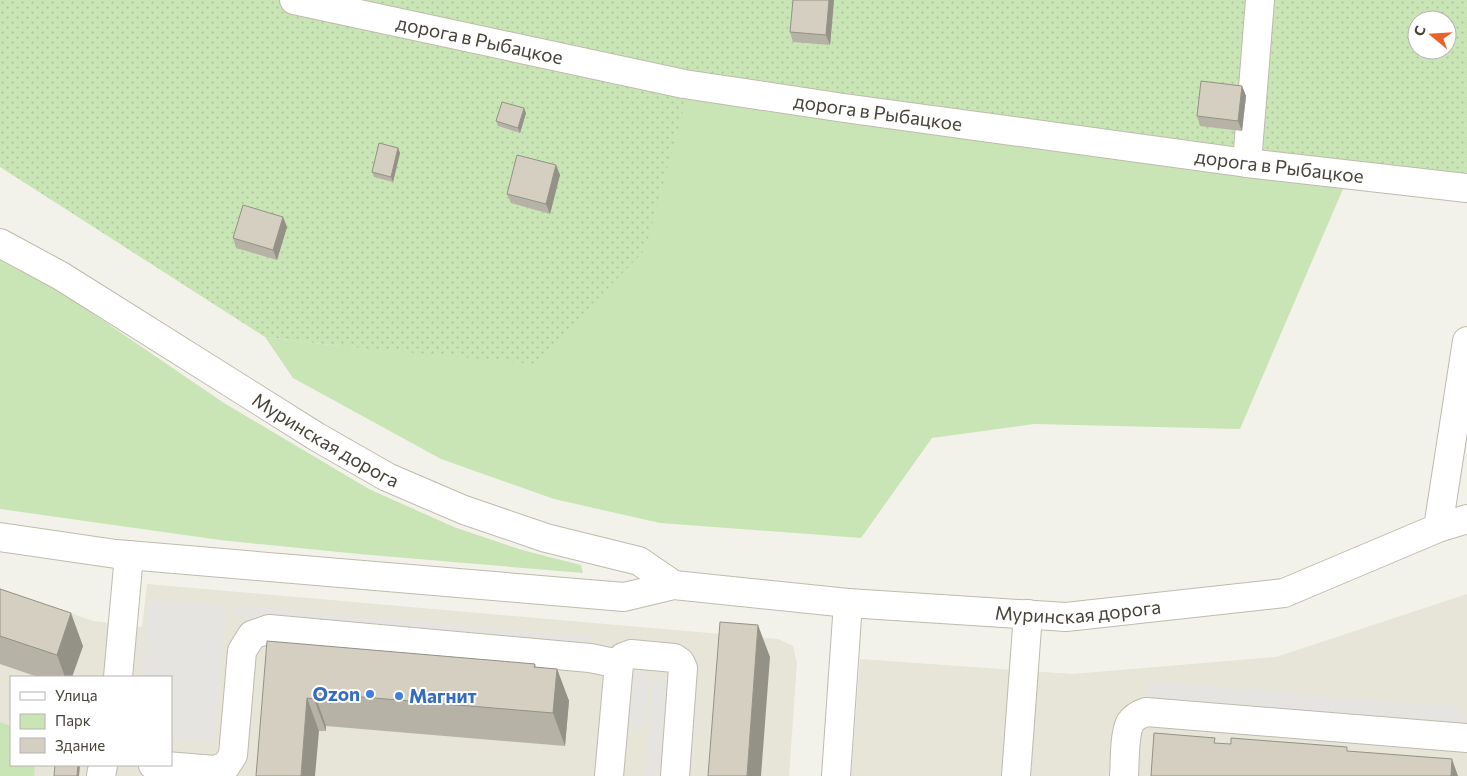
<svg xmlns="http://www.w3.org/2000/svg" width="1467" height="776" viewBox="0 0 1467 776" font-family="Commissioner,sans-serif">
  <defs>
    <pattern id="garden-dots" width="8" height="8" patternUnits="userSpaceOnUse" patternTransform="scale(1.25)"><rect width="8" height="8" fill="#c9e5b5"/><path d="M2 2h.1M6 6h.1" fill="none" stroke="#aec69c" stroke-width="1.8" stroke-linecap="round"/></pattern>
  </defs>
  <rect width="100%" height="100%" fill="#f3f2ea"/>
  <path fill="#e7e4d8" fill-rule="evenodd" d="M147,584L778,639L793,646L797,663L789,776H0V588L93,621L142,627ZM11,677H171V765H11Z
    M1467,594V776H851L860,659L1072,674L1276,657Z"/>
  <path fill="#c9e5b5" d="M691,78L1349,175L1240,429L1034,424L932,438L861,538L660,523L554,499L441,459L293,378L265,337L340,346Z
    M0,259L70,298L224,403L369,489L454,527L522,550L581,565L583,573L359,554L220,540L0,509Z
    M0,722L11,726V765H35L34,776H0Z"/>
  <path fill="url(#garden-dots)" fill-rule="evenodd" d="M0,0H1467V189L692,78L645,250L534,364L340,346L265,337L0,167ZM1417,20H1447V50H1417Z"/>
  <path fill="#e5e4e1" d="M149,599L226,606L214,743L171,739V677H142Z
    M235,605L592,637L591,648L234,616Z
    M631,671L650,673L645,728L626,726Z
    M653,678L671,679L663,776H645Z
    M1149,681L1463,708L1462,727L1147,701Z"/>
  <g fill="none" stroke-linecap="round" stroke-linejoin="round">
    <defs>
      <g id="minor">
        <path id="s1" d="M294,0L684,84L844,108L1247,163L1467,188"/>
        <path d="M1247,163L1260,0"/>
        <path id="s2" d="M0,243L61,276L317,437L387,477L464,510L546,538L639,561L674,585"/>
        <path d="M1438,528L1467,341"/>
        <path id="s3" d="M0,537L116,554L624,597L674,585L848,603L1066,617L1284,593L1438,528L1467,519"/>
        <path d="M118,677L129,555"/>
        <path d="M153,765L215,770L226,766L233,755L242,651L252,635L269,629L590,658L619,664L623,657L631,654L674,658L680,662L683,668L675,776"/>
        <path d="M101,776L103,765"/>
        <path d="M609,776L619,664"/>
        <path d="M836,776L848,603"/>
        <path d="M1016,776L1028,614"/>
        <path d="M1124,776C1125,763 1124,735 1130,723C1134,717 1140,714 1146,712L1467,738"/>
      </g>
    </defs>
    <use href="#minor" stroke="#bebbad" stroke-width="30"/>
    <use href="#minor" stroke="#fff" stroke-width="28"/>
  </g>
  <path fill="#b6b2a5" d="M834,0L830,45L793,42L790,32Z
    M1242,86L1246,96L1242,131L1200,126L1197,116Z
    M526,113L520,133L498,126L496,121Z
    M398,148L400,153L393,182L374,177L372,172Z
    M556,165L560,175L550,214L511,203L507,194Z
    M283,217L287,227L277,260L236,248L233,238Z
    M0,589L83,646L72,677H38L0,664Z
    M267,641L535,664L536,667L557,669L569,701L565,746L326,726V731H319Z"/>
  <path fill="#949186" d="M829,0H834L830,45L826,35Z
    M1242,86L1246,96L1242,131L1238,121Z
    M524,108L526,113L520,133L518,128Z
    M398,148L400,153L393,182L391,177Z
    M556,165L560,175L550,214L546,204Z
    M283,217L287,227L277,260L273,250Z
    M71,613L83,646L72,677H65L57,655Z
    M758,625L770,657L761,776H747Z
    M557,669L569,701L565,746L553,713Z
    M314,693L326,726V731L314,699Z
    M307,698L319,731L315,776H301Z
    M1452,759L1458,776H1451Z
    M78,765H80L79,776H77Z"/>
  <path fill="#d4cfc0" stroke="#949186" d="M793,0H829L826,35L790,32Z
    M1201,81L1242,86L1238,121L1197,116Z
    M502,102L524,108L518,128L496,121Z
    M379,143L398,148L391,177L372,172Z
    M517,155L556,165L546,204L507,194Z
    M243,205L283,217L273,250L233,238Z
    M0,589L71,613L57,655L0,636Z
    M720,622L758,625L747,776H708Z
    M267,641L535,664L534,667L557,669L553,713L314,693V699L307,698L301,776H256Z
    M1154,733L1215,738L1214,743L1231,744V738L1347,747V751L1452,759L1451,776H1151Z
    M55,765H78L77,776H54Z"/>
  <g fill="#3f7fe0" stroke="#fff" stroke-width="2">
    <circle cx="370" cy="694" r="5"/>
    <circle cx="399" cy="696" r="5"/>
  </g>
  <g text-anchor="middle" stroke-width="4" stroke-linejoin="round" paint-order="stroke">
    <g font-size="19" fill="#474338" stroke="#fff">
      <text dy="7" stroke="none"><textPath href="#s1" startOffset="190">дорога в Рыбацкое</textPath></text>
      <text dy="7" stroke="none"><textPath href="#s1" startOffset="595">дорога в Рыбацкое</textPath></text>
      <text dy="7" stroke="none"><textPath href="#s1" startOffset="1000">дорога в Рыбацкое</textPath></text>
      <text dy="7" stroke="none"><textPath href="#s2" startOffset="381">Муринская дорога</textPath></text>
      <text dy="7" stroke="none"><textPath href="#s3" startOffset="1084">Муринская дорога</textPath></text>
    </g>
    <g font-size="19" font-weight="bold" fill="#366cbe" stroke="#fff" text-anchor="end">
      <text x="360" y="701">Ozon</text>
      <text x="409" y="703" text-anchor="start">Магнит</text>
    </g>
  </g>
  <rect x="10" y="676" width="162" height="90" fill="#ffffff" stroke="#b5b4af"/>
  <rect x="20" y="692" width="25" height="8" fill="#ffffff" stroke="#b5b4af"/>
  <text x="55" y="701" font-size="15" fill="#474338">Улица</text>
  <rect x="20" y="714" width="25" height="15" fill="#c9e5b5" stroke="#b5b4af"/>
  <text x="55" y="726" font-size="15" fill="#474338">Парк</text>
  <rect x="20" y="738" width="25" height="15" fill="#d4cfc0" stroke="#b5b4af"/>
  <text x="55" y="751" font-size="15" fill="#474338">Здание</text>
  <g transform="translate(1432 35) rotate(288)"><circle r="24" fill="#ffffff" stroke="#b5b4af"/>
  <path d="M0-4L9 19L0 12L-9 19Z" fill="#ea622a"/>
  <text y="-8" font-size="14" font-weight="bold" text-anchor="middle" fill="#474338">С</text>
  </g>
</svg>
